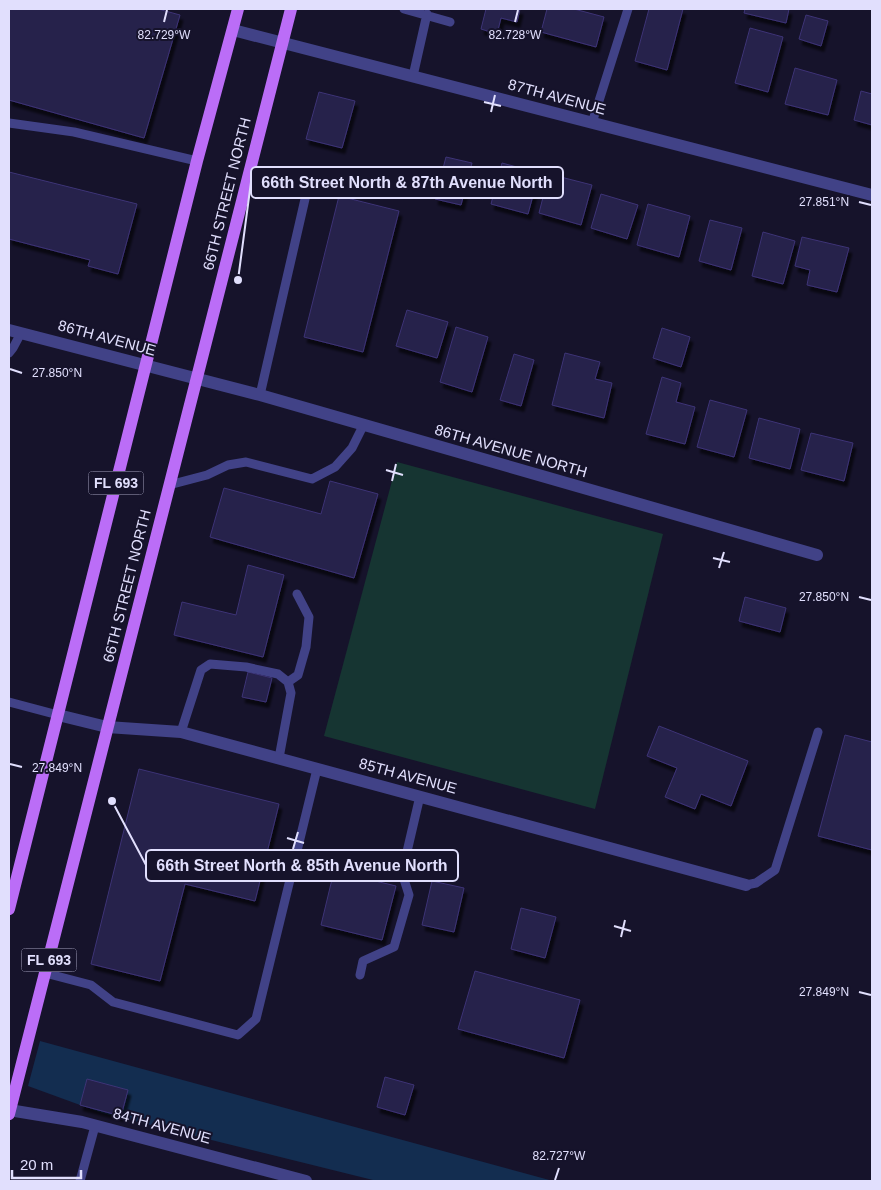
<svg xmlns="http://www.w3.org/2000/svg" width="881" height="1190" viewBox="0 0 881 1190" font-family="Arial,sans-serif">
  <defs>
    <filter id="shadow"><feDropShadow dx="3" dy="5.5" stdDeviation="1" flood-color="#0009"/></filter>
  </defs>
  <rect width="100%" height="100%" fill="#16132b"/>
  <path fill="#163532" d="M397,462L663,534L595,809L324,736Z"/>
  <path fill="#132d50" d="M40,1041L553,1181H377L102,1113L28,1086Z"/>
  <path fill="#26204b" stroke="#3d3476" filter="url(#shadow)" d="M9,9H158L180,15L144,138L9,100Z
    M486,9H520L517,22L501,18L497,34L481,29Z
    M547,9H574L604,17L596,47L541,32Z
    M649,9H683L667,70L635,61Z
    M745,9H789L786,23L744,13Z
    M806,15L828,21L821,46L799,39Z
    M750,28L783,37L768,92L735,83Z
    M795,68L837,80L828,115L785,104Z
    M861,91L872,94V125L854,120Z
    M319,92L355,101L342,148L306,139Z
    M446,157L472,163L461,205L435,199Z
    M502,163L539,173L528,214L491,204Z
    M9,172L137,204L118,274L88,266L90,260L9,239Z
    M549,174L592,185L581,225L539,213Z
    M601,194L638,205L627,239L591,228Z
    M339,196L399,211L363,352L304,337Z
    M648,204L690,216L679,257L637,245Z
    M710,220L742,228L731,270L699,261Z
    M763,232L795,241L783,284L752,276Z
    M802,237L849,248L837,292L807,285L810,270L795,266Z
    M407,310L448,322L437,358L396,346Z
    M456,327L488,337L472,392L440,382Z
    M662,328L690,337L681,367L653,358Z
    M565,353L600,362L595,379L612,383L604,418L552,405Z
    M514,354L534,360L521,406L500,400Z
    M662,377L681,383L676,402L695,407L685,444L646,434Z
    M710,400L747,410L734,457L697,447Z
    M759,418L800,429L790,469L749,458Z
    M811,433L853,443L844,481L801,470Z
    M330,481L378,494L354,578L210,537L224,488L321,514Z
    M248,565L284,575L263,657L174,635L182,602L236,615Z
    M745,597L786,608L780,632L739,621Z
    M248,672L272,678L266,702L242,697Z
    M659,726L748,761L731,806L701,794L695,809L665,797L677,768L647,756Z
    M845,735L872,742V850L818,836Z
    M139,769L279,804L255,901L185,884L160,981L91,964Z
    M334,871L396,886L382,940L321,925Z
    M432,881L464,888L454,932L422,925Z
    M521,908L556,917L545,958L511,949Z
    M475,971L580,1000L564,1058L458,1029Z
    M385,1077L414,1085L405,1115L377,1107Z
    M87,1079L128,1090L121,1116L80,1105Z"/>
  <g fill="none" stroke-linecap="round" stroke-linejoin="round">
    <path stroke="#414287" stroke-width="9" d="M404,9L450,22
      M413,76L427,14
      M9,123L74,132L197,161
      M592,123L628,9
      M250,169L308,186L260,395
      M9,353L13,348L21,333
      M169,485L207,475L228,465L246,462L312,479L335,467L352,448L363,426
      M288,682L298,675L306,647L309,617L297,594
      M9,702L58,715
      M181,732L201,670L210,664L246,667L278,674L288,682L291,693L279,758
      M351,861L402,873L420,796
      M746,885L756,883L775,870L818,732
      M45,973L91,985L113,1002L238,1035L256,1019L317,769
      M360,975L363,961L394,947L409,895L402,873
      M80,1181L95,1126"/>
    <path stroke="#414287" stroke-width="12" d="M233,30L872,195
      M9,330L260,395L817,555
      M58,715L107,727L181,732L746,885
      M9,1110L82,1122L306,1181"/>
    <path stroke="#bb6df7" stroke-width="12" d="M9,909L197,161L238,9
      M9,1114L291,9"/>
  </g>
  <path fill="none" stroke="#e1dffd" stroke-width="2" d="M164,22L167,10M515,22L518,10M484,102L501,106M491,112L495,95M859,202L871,205M10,369L22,373M386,470L403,475M392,481L396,464M713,558L730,562M719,568L724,552M859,597L871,600M10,764L22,767M287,838L304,843M293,849L298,832M614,926L631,931M621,937L625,920M859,992L871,995M555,1180L559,1168"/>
  <g text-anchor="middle" stroke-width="4" stroke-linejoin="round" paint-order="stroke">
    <g fill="#16132b" stroke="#a4a2be" stroke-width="1">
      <rect x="88.5" y="471.5" width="55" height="23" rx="4"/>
      <rect x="21.5" y="948.5" width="55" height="23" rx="4"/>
    </g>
    <g font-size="14" font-weight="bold" fill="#e1dffd">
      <text x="116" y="488">FL 693</text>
      <text x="49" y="965">FL 693</text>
    </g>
    <g font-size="15" fill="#e1dffd" stroke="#16132b">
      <text transform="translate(557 97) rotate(15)" y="5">87TH AVENUE</text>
      <text transform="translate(227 194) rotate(-76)" y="5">66TH STREET NORTH</text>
      <text transform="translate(107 338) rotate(15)" y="5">86TH AVENUE</text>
      <text transform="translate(511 451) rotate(16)" y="5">86TH AVENUE NORTH</text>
      <text transform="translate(127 586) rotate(-76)" y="5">66TH STREET NORTH</text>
      <text transform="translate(408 776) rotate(15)" y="5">85TH AVENUE</text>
      <text transform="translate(162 1126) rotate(15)" y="5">84TH AVENUE</text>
    </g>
  </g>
  <g font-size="12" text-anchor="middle" fill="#e1dffd" stroke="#16132b" stroke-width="4" stroke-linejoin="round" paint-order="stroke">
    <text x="164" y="39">82.729°W</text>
    <text x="515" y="39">82.728°W</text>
    <text x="824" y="206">27.851°N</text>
    <text x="57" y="377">27.850°N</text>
    <text x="824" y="601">27.850°N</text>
    <text x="57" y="772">27.849°N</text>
    <text x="824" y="996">27.849°N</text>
    <text x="559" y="1160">82.727°W</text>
  </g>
  <path fill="none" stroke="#e1dffd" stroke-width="2" d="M238 280L251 182M112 801L146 865"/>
  <g fill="#e1dffd" stroke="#16132b" stroke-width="2">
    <circle cx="238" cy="280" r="5"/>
    <circle cx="112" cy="801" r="5"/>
  </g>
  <g fill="#16132b" stroke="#e1dffd" stroke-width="2">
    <rect x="251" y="167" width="312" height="31" rx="5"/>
    <rect x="146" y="850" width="312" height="31" rx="5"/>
  </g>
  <g font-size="16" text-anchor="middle" font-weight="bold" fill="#e1dffd">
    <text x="407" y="188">66th Street North &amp; 87th Avenue North</text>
    <text x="302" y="871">66th Street North &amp; 85th Avenue North</text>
  </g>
  <rect width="881" height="1190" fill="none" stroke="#e1dffd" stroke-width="20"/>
  <path d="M12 1170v8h69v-8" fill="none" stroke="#e1dffd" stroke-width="2.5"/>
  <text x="20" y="1170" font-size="15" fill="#e1dffd" stroke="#16132b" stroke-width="4" paint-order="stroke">20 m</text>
</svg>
